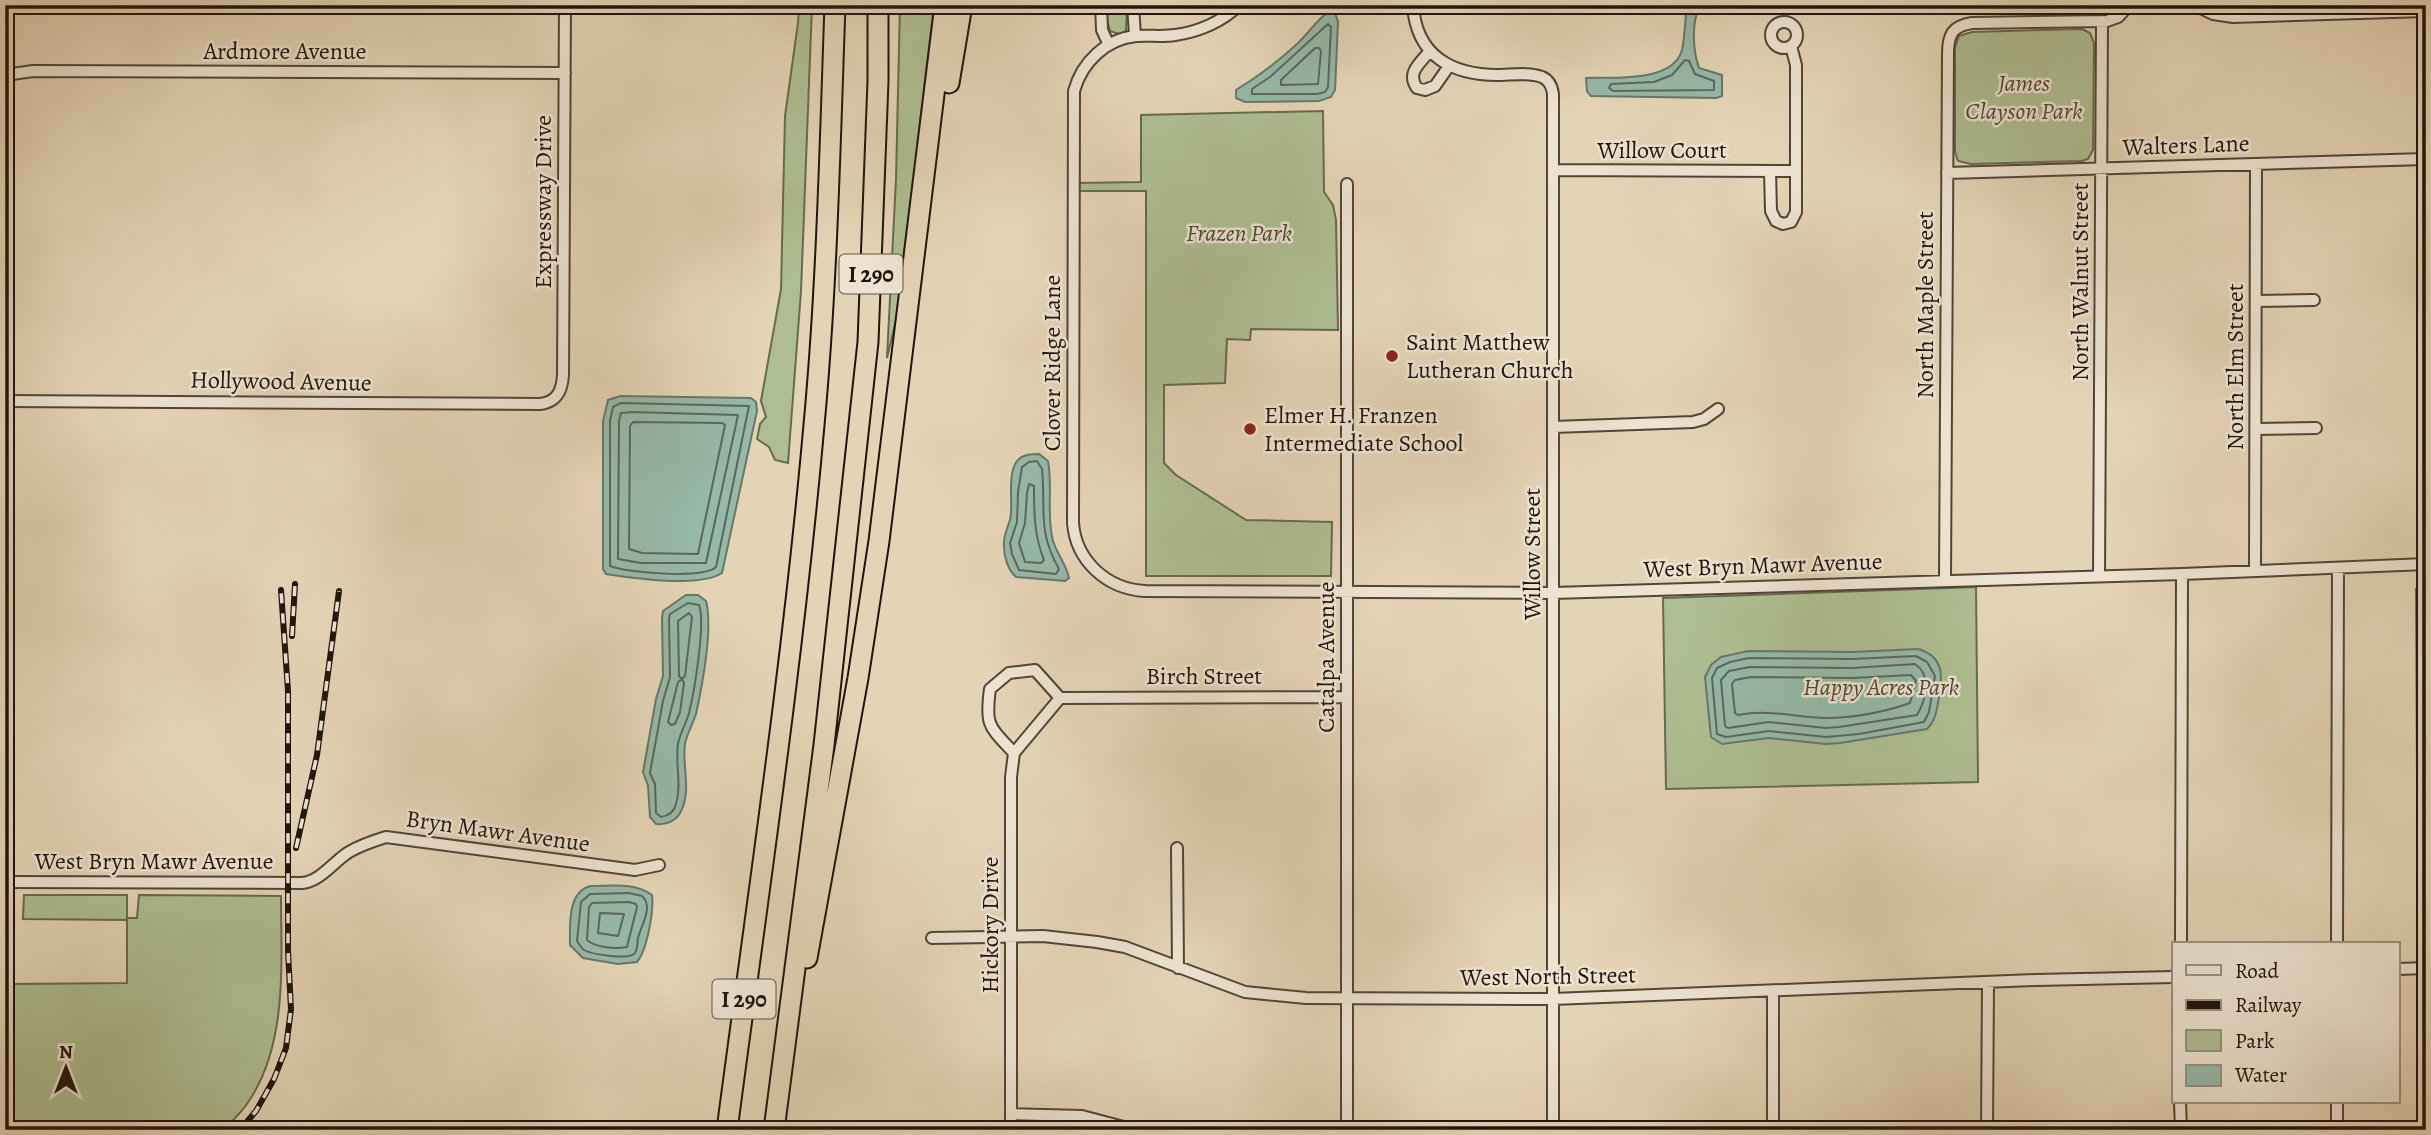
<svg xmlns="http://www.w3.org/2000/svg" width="2431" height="1135" viewBox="0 0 2431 1135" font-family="Alegreya,serif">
  <rect width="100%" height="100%" fill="#e4d4b6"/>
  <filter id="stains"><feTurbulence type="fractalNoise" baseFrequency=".00286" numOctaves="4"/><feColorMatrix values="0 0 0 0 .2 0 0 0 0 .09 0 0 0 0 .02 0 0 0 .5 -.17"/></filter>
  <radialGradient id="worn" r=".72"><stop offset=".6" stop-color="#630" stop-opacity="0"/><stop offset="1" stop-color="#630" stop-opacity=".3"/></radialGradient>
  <path fill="#aebe92" stroke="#676a50" stroke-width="2" d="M799,5H812L801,291L788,463L775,460L769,447L757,439L760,424L766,417L761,401L781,289L785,116L798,23Z
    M900,5H934L897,316L887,358L896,179Z
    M1106,5H1127L1126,31L1119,34L1110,31L1106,17Z
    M2082,29L2090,33L2094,43L2093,150L2088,159L2082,161L1971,164L1958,161L1955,152V48L1959,36L1972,32Z
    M1323,111L1324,192L1333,205L1336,220L1338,330L1251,329L1250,340L1227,339L1225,383L1164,385V463L1176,475L1246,520L1332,522L1331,576H1146V191H1079V183L1141,182V115Z
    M1976,587L1978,782L1666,789L1663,598Z
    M2426,588V780H2417L2416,589Z
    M24,895H127V918H137L139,895L281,896C281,963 288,1042 249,1101C242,1112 232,1121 224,1130H10L12,984L127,983V920L23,919Z"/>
  <path fill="#96b9a9" stroke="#67776b" stroke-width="2" d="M1687,5H1700C1691,23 1693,51 1699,68L1722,75V96L1716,98L1591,96L1587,91L1586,78C1613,77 1673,83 1682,50C1685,36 1685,20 1687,5Z
    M1329,12L1335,13L1338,22L1335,90L1331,97L1319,101L1245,102L1236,98V90C1259,76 1279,61 1298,43C1307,35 1320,16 1329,12Z
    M620,396L751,398L756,402L757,411L722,573C699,588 633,578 606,574L603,569V421L608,400Z
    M1039,454L1048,461C1053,488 1046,515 1053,541C1057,554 1066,564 1069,578L1065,581L1016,577C1008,570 1004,557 1004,547C1003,537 1007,529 1010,520C1014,504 1006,473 1018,460C1024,454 1032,454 1039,454Z
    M686,595H698L706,601C713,628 702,686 696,714C693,724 687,733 685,744C682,765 691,789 682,809C678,820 668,825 656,824L650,817L648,786L643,772L656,699L663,676L662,618L663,611Z
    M1918,649C1947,657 1942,681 1938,703C1936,713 1935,721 1927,729L1840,743L1826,744L1769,738L1722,744L1711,737L1705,677L1711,665L1721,657L1748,651L1852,652Z
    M591,886C611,886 635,882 652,895C654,911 647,950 637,962L618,964L583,958L570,945C570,926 567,891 591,886Z"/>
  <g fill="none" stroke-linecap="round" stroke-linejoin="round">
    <path stroke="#5b675c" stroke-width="2" d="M1328,24L1331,27L1328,87L1325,92L1317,94H1252V89L1270,77Z
      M1315,48H1319L1321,51L1318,84L1281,85V80Z
      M1685,60L1689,61L1695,74L1714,81V90L1613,91L1609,88L1611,84L1654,82L1672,75Z
      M621,403L749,406L716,567C703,579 627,573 610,566V421L613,407Z
      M632,412L738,415L706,563H641L618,559L619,421L621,413Z
      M633,422L722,423L725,425L698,554L642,553L629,549L630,426Z
      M1037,461L1042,469C1046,510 1037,530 1059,569L1056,574L1019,570L1012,554L1010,543L1017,522L1018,492L1022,467L1029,462Z
      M1029,484L1034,486C1034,512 1034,536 1044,560L1041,563L1025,562L1019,543L1025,523L1027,493Z
      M688,603L699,605C706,622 694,693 689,713C686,724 680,733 678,744C675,764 682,785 676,804C674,812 668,816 661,817L656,813L655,784L650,773L663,701L670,677L669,619L670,614Z
      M689,613L692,617L685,676L682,679L679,676L678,621Z
      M1916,656L1927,662L1935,676L1929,712L1924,722L1859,734L1826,737L1769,731L1726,737L1717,734L1712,678L1717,668L1730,662L1749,658L1852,659Z
      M1915,664C1932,675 1926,700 1917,715L1839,727L1826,728L1769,722L1728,728L1725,726L1721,680L1729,671L1750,667L1852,668Z
      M1911,675L1916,681L1910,703C1884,712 1853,718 1825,718C1795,717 1768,709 1738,715L1735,713L1732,684L1735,680L1751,677L1852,678Z
      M682,679L684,683L680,712L675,724L671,725L668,722L678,682Z
      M629,893L642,896C654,907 641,925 638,938C637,943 638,951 634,954C627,960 591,954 584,950C581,948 579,944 577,941L581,902L590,894Z
      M629,902L636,904L637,907L627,947C616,949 596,948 587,940L589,907L592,903Z
      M600,913L624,914L618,936L598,933Z"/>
    <defs>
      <path id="minor" d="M1101,5L1102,30L1109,45
        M1133,5L1135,36
        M1239,5C1222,22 1198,32 1175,35C1162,37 1149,35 1136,36C1106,39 1082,62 1074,91L1073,523C1076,561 1107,589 1145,591L1553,593L2182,574L2426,564
        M1413,5C1416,56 1452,75 1498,75C1511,75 1529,72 1542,77C1549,80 1552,86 1553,94V1130
        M2194,5L2213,14L2233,17L2426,11
        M1771 35a13 13 0 1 1 26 0a13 13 0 1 1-26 0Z
        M1430,51C1420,63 1406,73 1417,88L1425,90L1435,86L1449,66
        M5,75L33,71L565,73
        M1553,170L1796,171V65L1791,46
        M1770,171L1771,211L1776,221L1783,224L1791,222L1796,212V171
        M1947,173L2426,159
        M1347,184V1130
        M2256,301L2314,300
        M5,401L540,404C557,402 562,391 563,375L565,5
        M1553,427L1693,422L1704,419L1718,409
        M2256,429L2316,428
        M2255,571L2256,164
        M2099,575L2102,21
        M1945,580L1948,54C1948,35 1952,26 1972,23L2107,21L2118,17L2129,5
        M1014,753C989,726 985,726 990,689L1009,673L1035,670L1060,698
        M1177,848L1178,968
        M5,882L302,883C321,881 333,862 349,852C361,845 373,841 386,837L635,870L659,865
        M932,938L1043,936L1097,942L1125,947L1245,992L1306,998L1553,999L2036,980L2174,977
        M2181,944L2182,574
        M2337,944L2338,568
        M2398,969L2426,968
        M1773,991V1130
        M2180,1102L2181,1130
        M2337,1102V1130
        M1011,1114L1082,1116L1135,1130
        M1011,1130V777L1014,753L1060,698L1347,697
        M1987,1130L1988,982"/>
      <path id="motorway" d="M949,83L962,5
        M807,958L858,678L879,541L945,5
        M727,1130C758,895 793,661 814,425C827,286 830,145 835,5
        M774,1130L824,745L868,342L878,81V5"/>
    </defs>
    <use href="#minor" stroke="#514538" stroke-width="14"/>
    <use href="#motorway" stroke="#20150e" stroke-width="23"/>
    <use href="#minor" stroke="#ede3d0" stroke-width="10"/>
    <use href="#motorway" stroke="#e4d4b6" stroke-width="19"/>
    <defs>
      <path id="rail" d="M292,636L295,584
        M296,848L317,755L339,591
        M240,1130L256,1111L274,1079L286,1048L291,1009L288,951V691L281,590"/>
    </defs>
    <use href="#rail" stroke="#20150e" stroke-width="6"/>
    <use href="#rail" stroke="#ede3d0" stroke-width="3.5" stroke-dasharray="10" stroke-linecap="butt"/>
  </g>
  <g fill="#8f2418" stroke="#ede3d0" stroke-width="2.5">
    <circle cx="1392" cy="356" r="7"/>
    <circle cx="1250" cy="429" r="7"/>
  </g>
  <g text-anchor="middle" stroke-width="5" stroke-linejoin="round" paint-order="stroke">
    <g fill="#ede3d0" stroke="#5e5348" stroke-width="2">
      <rect x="839.5" y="254.5" width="63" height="39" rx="5"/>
      <rect x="712.5" y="979.5" width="63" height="39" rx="5"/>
    </g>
    <g font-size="23" font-weight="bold" fill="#20150e">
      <text x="871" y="282">I 290</text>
      <text x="744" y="1007">I 290</text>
    </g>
    <g font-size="24" fill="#20150e" stroke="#ede3d0">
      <text x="285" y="59">Ardmore Avenue</text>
      <text transform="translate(2186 145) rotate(-2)" y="8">Walters Lane</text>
      <text x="1662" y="158">Willow Court</text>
      <text transform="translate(543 202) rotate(-90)" y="8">Expressway Drive</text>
      <text transform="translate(2080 282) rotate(-90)" y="8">North Walnut Street</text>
      <text transform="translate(1925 305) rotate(-90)" y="8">North Maple Street</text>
      <text transform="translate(1052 363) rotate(-90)" y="8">Clover Ridge Lane</text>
      <text transform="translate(2235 367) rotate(-90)" y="8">North Elm Street</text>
      <text transform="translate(281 381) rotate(1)" y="8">Hollywood Avenue</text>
      <text transform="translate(1532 554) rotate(-90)" y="8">Willow Street</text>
      <text transform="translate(1763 565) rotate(-2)" y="8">West Bryn Mawr Avenue</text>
      <text transform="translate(1326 657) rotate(-90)" y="8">Catalpa Avenue</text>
      <text x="1204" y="684">Birch Street</text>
      <text transform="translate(498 831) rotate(8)" y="8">Bryn Mawr Avenue</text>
      <text x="154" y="869">West Bryn Mawr Avenue</text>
      <text transform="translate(990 925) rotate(-90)" y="8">Hickory Drive</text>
      <text transform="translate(1548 976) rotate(-1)" y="8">West North Street</text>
    </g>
    <g font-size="24" font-style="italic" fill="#4b4836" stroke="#ede3d0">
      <text x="2024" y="91">James<tspan x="2024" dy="28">Clayson Park</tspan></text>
      <text x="1239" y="241">Frazen Park</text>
      <text x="1881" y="695">Happy Acres Park</text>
    </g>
    <g font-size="24" fill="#20150e" stroke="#ede3d0" text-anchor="start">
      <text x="1406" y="350">Saint Matthew<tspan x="1406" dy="28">Lutheran Church</tspan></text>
      <text x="1264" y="423">Elmer H. Franzen<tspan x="1264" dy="28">Intermediate School</tspan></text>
    </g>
  </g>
  <rect width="2431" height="1135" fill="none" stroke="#e4d4b6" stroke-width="28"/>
  <rect x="7" y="7" width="2417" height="1121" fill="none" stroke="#20150e" stroke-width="3.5"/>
  <rect x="14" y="14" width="2403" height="1107" fill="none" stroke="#20150e" stroke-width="2"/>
  <rect x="2172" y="942" width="228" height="161" fill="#ede3d0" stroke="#9b9182" stroke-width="2"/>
  <rect x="2186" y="965" width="35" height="10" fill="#ede3d0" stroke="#9b9182" stroke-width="2"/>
  <text x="2235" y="978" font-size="21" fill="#20150e">Road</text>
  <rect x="2186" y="1000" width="35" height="10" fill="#20150e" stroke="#9b9182" stroke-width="2"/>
  <text x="2235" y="1012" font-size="21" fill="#20150e">Railway</text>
  <rect x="2186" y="1030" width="35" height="21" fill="#aebe92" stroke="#9b9182" stroke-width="2"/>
  <text x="2235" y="1048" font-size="21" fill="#20150e">Park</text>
  <rect x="2186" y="1065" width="35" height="21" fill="#96b9a9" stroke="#9b9182" stroke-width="2"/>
  <text x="2235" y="1082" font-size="21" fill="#20150e">Water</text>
  <g transform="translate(66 1068)" stroke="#ede3d0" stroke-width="5" paint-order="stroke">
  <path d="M0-5L12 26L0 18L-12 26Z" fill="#20150e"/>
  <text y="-10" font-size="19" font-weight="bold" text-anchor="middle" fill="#20150e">N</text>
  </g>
  <rect width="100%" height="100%" filter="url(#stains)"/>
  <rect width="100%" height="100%" fill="url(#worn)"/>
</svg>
